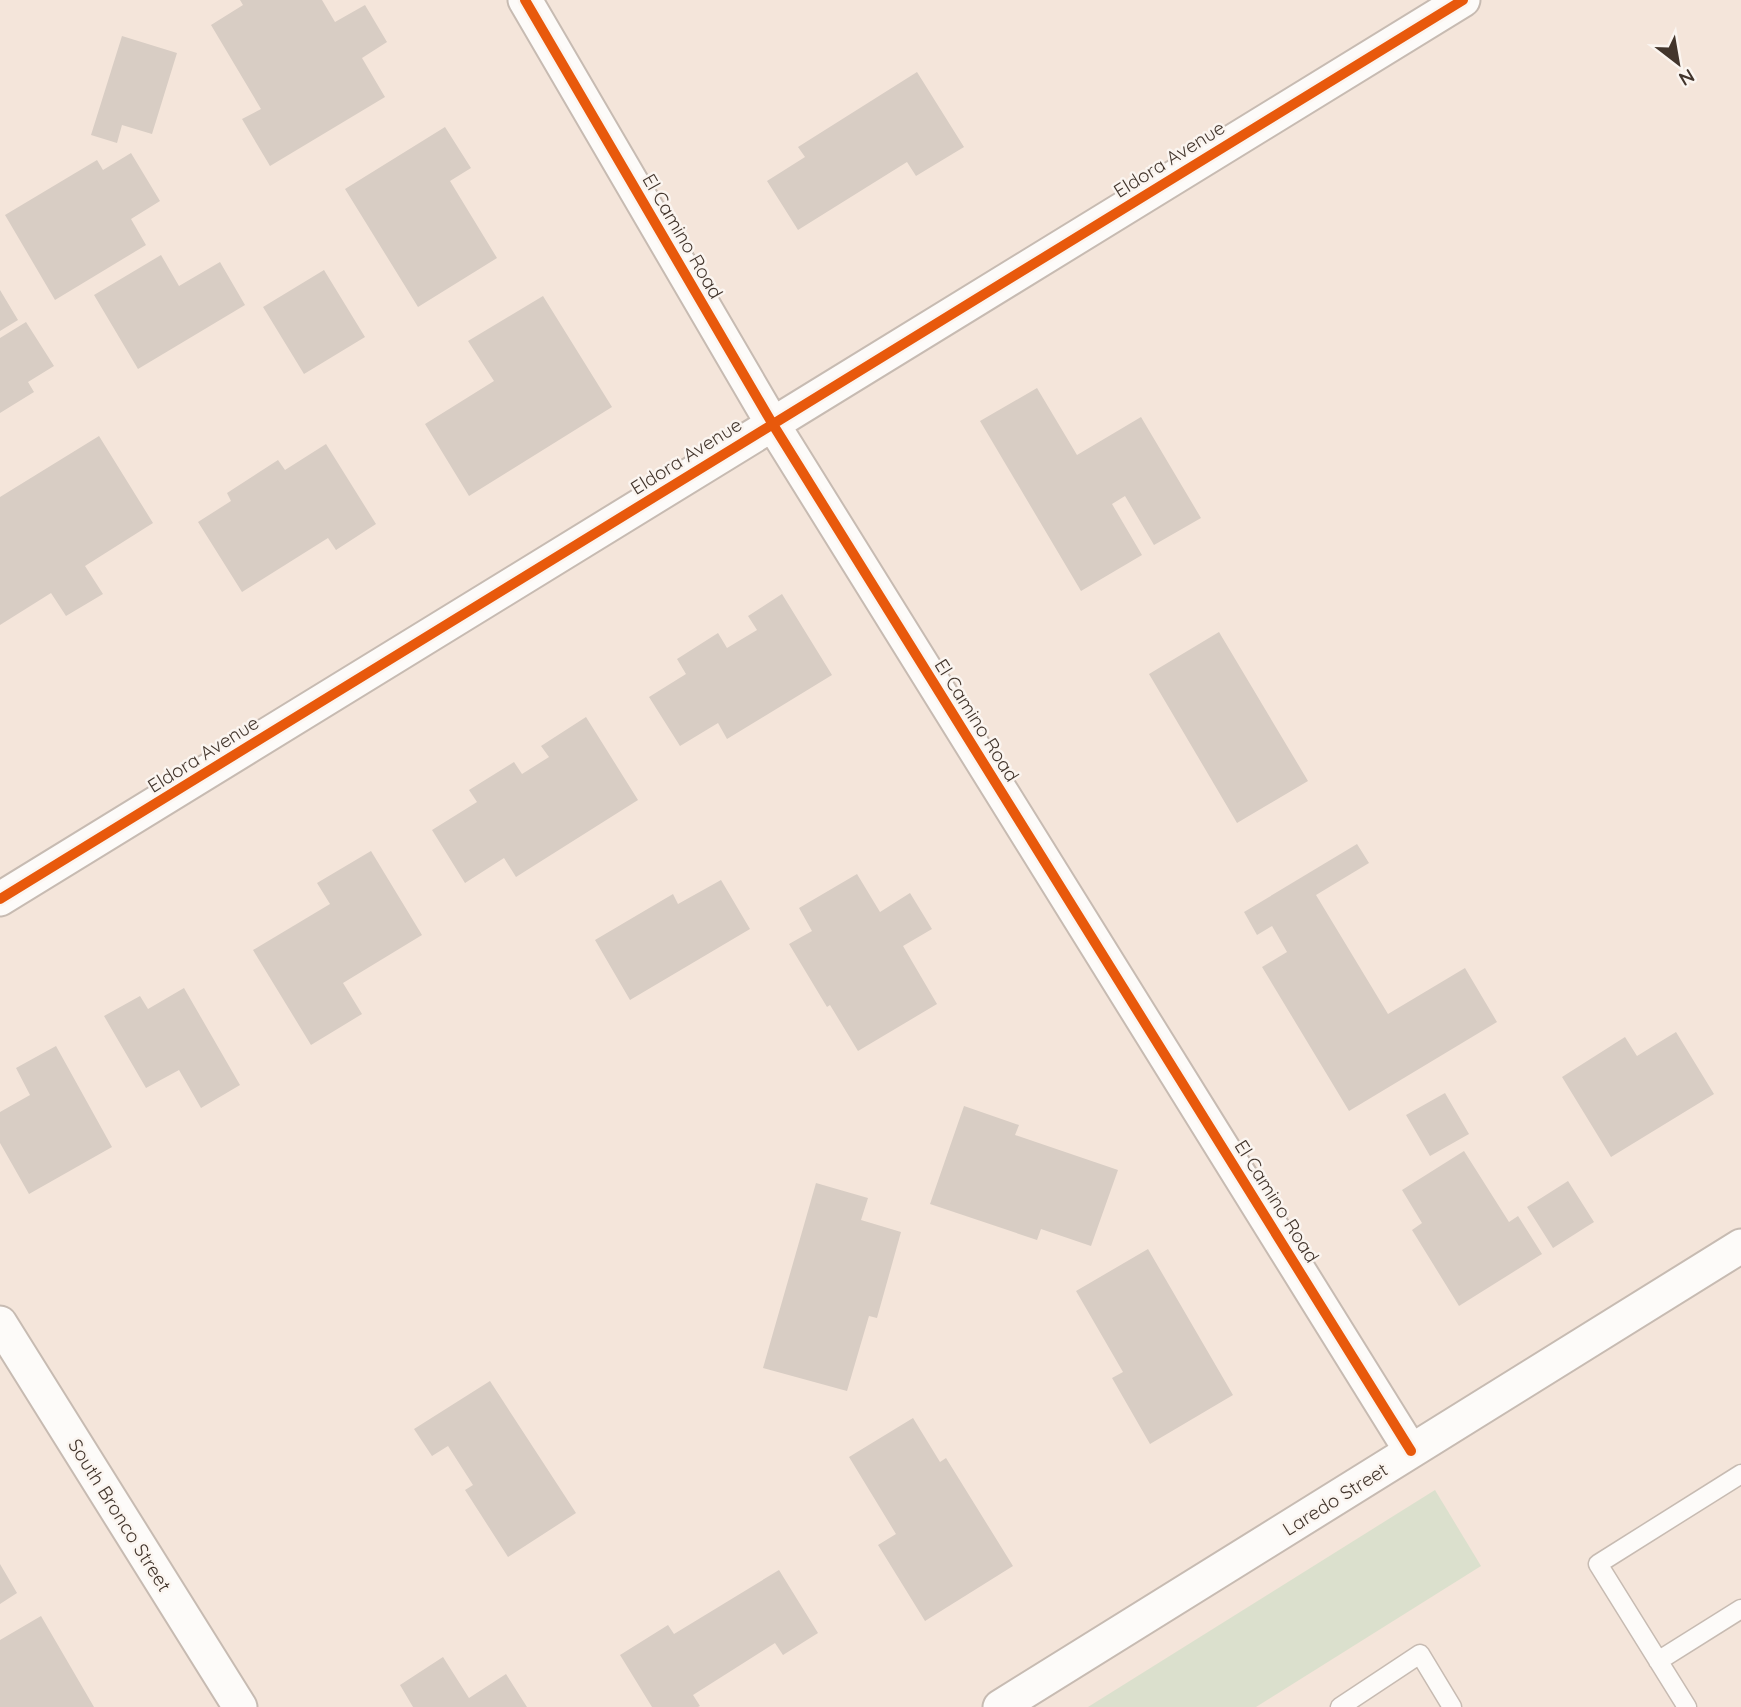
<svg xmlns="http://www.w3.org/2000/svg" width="1741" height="1707" viewBox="0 0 1741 1707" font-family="Quicksand,sans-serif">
  <rect width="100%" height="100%" fill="#f4e5da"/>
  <path fill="#dbe0cd" d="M1435,1490L1481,1566L1256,1707H1088Z"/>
  <path fill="#d8cdc4" d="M240,0H322L335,22L365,5L387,42L362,58L385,97L270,166L242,119L261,109L211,25L243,5Z
    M122,36L177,53L152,134L122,125L117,143L91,135Z
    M917,72L964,147L916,176L907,162L798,230L767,181L805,157L798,147Z
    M445,127L471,168L450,181L497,258L418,307L345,189Z
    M131,153L160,201L131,219L146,245L55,300L5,215L97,160L103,170Z
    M161,255L179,286L220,262L245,305L138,369L94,295Z
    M324,270L365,337L304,374L263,307Z
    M0,290L18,320L0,331Z
    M543,296L612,407L469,496L425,424L494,381L468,341Z
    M26,322L54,366L28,382L34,392L0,413V338Z
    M1037,388L1077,455L1141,417L1201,518L1154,545L1125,496L1112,504L1142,555L1081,591L980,421Z
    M99,436L153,523L85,566L103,594L66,616L51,593L0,625V497Z
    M326,444L376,524L336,550L328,538L242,592L198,522L231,501L227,493L278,460L285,470Z
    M782,594L832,675L727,739L718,723L680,746L649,697L686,674L677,659L718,633L727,648L757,630L748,616Z
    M1219,632L1308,781L1237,823L1149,674Z
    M586,717L638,800L516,877L504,858L465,883L432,830L477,802L469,790L514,762L522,774L549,757L541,746Z
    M1357,844L1369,863L1316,895L1388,1014L1465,968L1497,1022L1349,1111L1262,967L1287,952L1272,926L1257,935L1244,912Z
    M371,851L422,935L343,983L362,1014L311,1045L253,950L330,904L317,883Z
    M857,874L880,912L910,893L932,929L903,946L937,1004L858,1051L830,1005L827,1007L789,944L812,931L799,908Z
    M721,880L750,929L630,1000L595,940L673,894L678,904Z
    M184,988L240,1085L201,1108L179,1070L146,1088L104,1016L140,996L148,1009Z
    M1676,1032L1714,1094L1611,1157L1562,1077L1625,1037L1637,1056Z
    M56,1046L112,1147L29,1194L0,1143V1112L30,1095L16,1068Z
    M1445,1093L1469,1134L1430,1156L1406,1115Z
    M964,1106L1019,1125L1015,1135L1118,1170L1091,1246L1041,1229L1037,1240L930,1204Z
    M1464,1151L1509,1222L1518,1216L1542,1254L1459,1306L1412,1230L1422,1223L1402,1190Z
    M1568,1181L1594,1222L1553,1248L1527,1207Z
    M816,1183L868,1198L861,1220L901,1232L877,1318L869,1316L847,1391L763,1368Z
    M1148,1249L1233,1395L1150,1444L1112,1378L1123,1372L1076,1291Z
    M490,1381L576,1513L508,1557L465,1490L473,1485L448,1446L432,1456L414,1429Z
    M913,1418L940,1462L946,1458L1013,1566L925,1621L878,1545L896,1534L849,1457Z
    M0,1564L17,1593L0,1604Z
    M779,1570L818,1633L783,1655L775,1643L693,1695L700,1706L698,1707H652L620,1655L668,1625L674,1634Z
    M41,1616L94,1707H0V1640Z
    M443,1657L469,1698L506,1674L527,1707H413L400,1685Z"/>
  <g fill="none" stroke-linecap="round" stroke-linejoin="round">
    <defs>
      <path id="lane" d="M1658,1661L1741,1609
        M1340,1707L1420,1654L1452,1707
        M1687,1707L1598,1564L1741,1474"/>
      <path id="street" d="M525,0L772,423L1411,1451
        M0,899L1463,0
        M0,1323L240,1707
        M1000,1707L1741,1246"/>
    </defs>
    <use href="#lane" stroke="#c7bbb2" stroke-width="21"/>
    <use href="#street" stroke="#c7bbb2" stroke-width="37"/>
    <use href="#lane" stroke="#fdfbf9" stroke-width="18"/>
    <use href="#street" stroke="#fdfbf9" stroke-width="33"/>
    <defs>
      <path id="cycleway" d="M525,0L772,423L1411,1451
        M0,899L1463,0"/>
    </defs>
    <use href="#cycleway" stroke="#fbf5f0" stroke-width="15"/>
    <use href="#cycleway" stroke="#e8590c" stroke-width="10"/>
  </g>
  <g text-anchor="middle" stroke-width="5" stroke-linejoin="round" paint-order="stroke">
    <g font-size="19" fill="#42352c" stroke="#fbf5f0">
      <text transform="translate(1169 159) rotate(-32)" y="7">Eldora Avenue</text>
      <text transform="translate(683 236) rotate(60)" y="7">El Camino Road</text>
      <text transform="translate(686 456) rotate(-32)" y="7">Eldora Avenue</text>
      <text transform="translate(977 720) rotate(58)" y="7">El Camino Road</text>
      <text transform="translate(203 754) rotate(-32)" y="7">Eldora Avenue</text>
      <text transform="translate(1277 1201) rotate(58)" y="7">El Camino Road</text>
      <text transform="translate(1335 1499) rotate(-32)" y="7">Laredo Street</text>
      <text transform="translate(120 1515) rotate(58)" y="7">South Bronco Street</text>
    </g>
  </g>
  <g transform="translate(1678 63) rotate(149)" stroke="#fbf5f0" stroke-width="5" paint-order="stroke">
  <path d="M0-5L12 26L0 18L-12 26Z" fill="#42352c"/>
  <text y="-10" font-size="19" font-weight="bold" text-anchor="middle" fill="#42352c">N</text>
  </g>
</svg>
